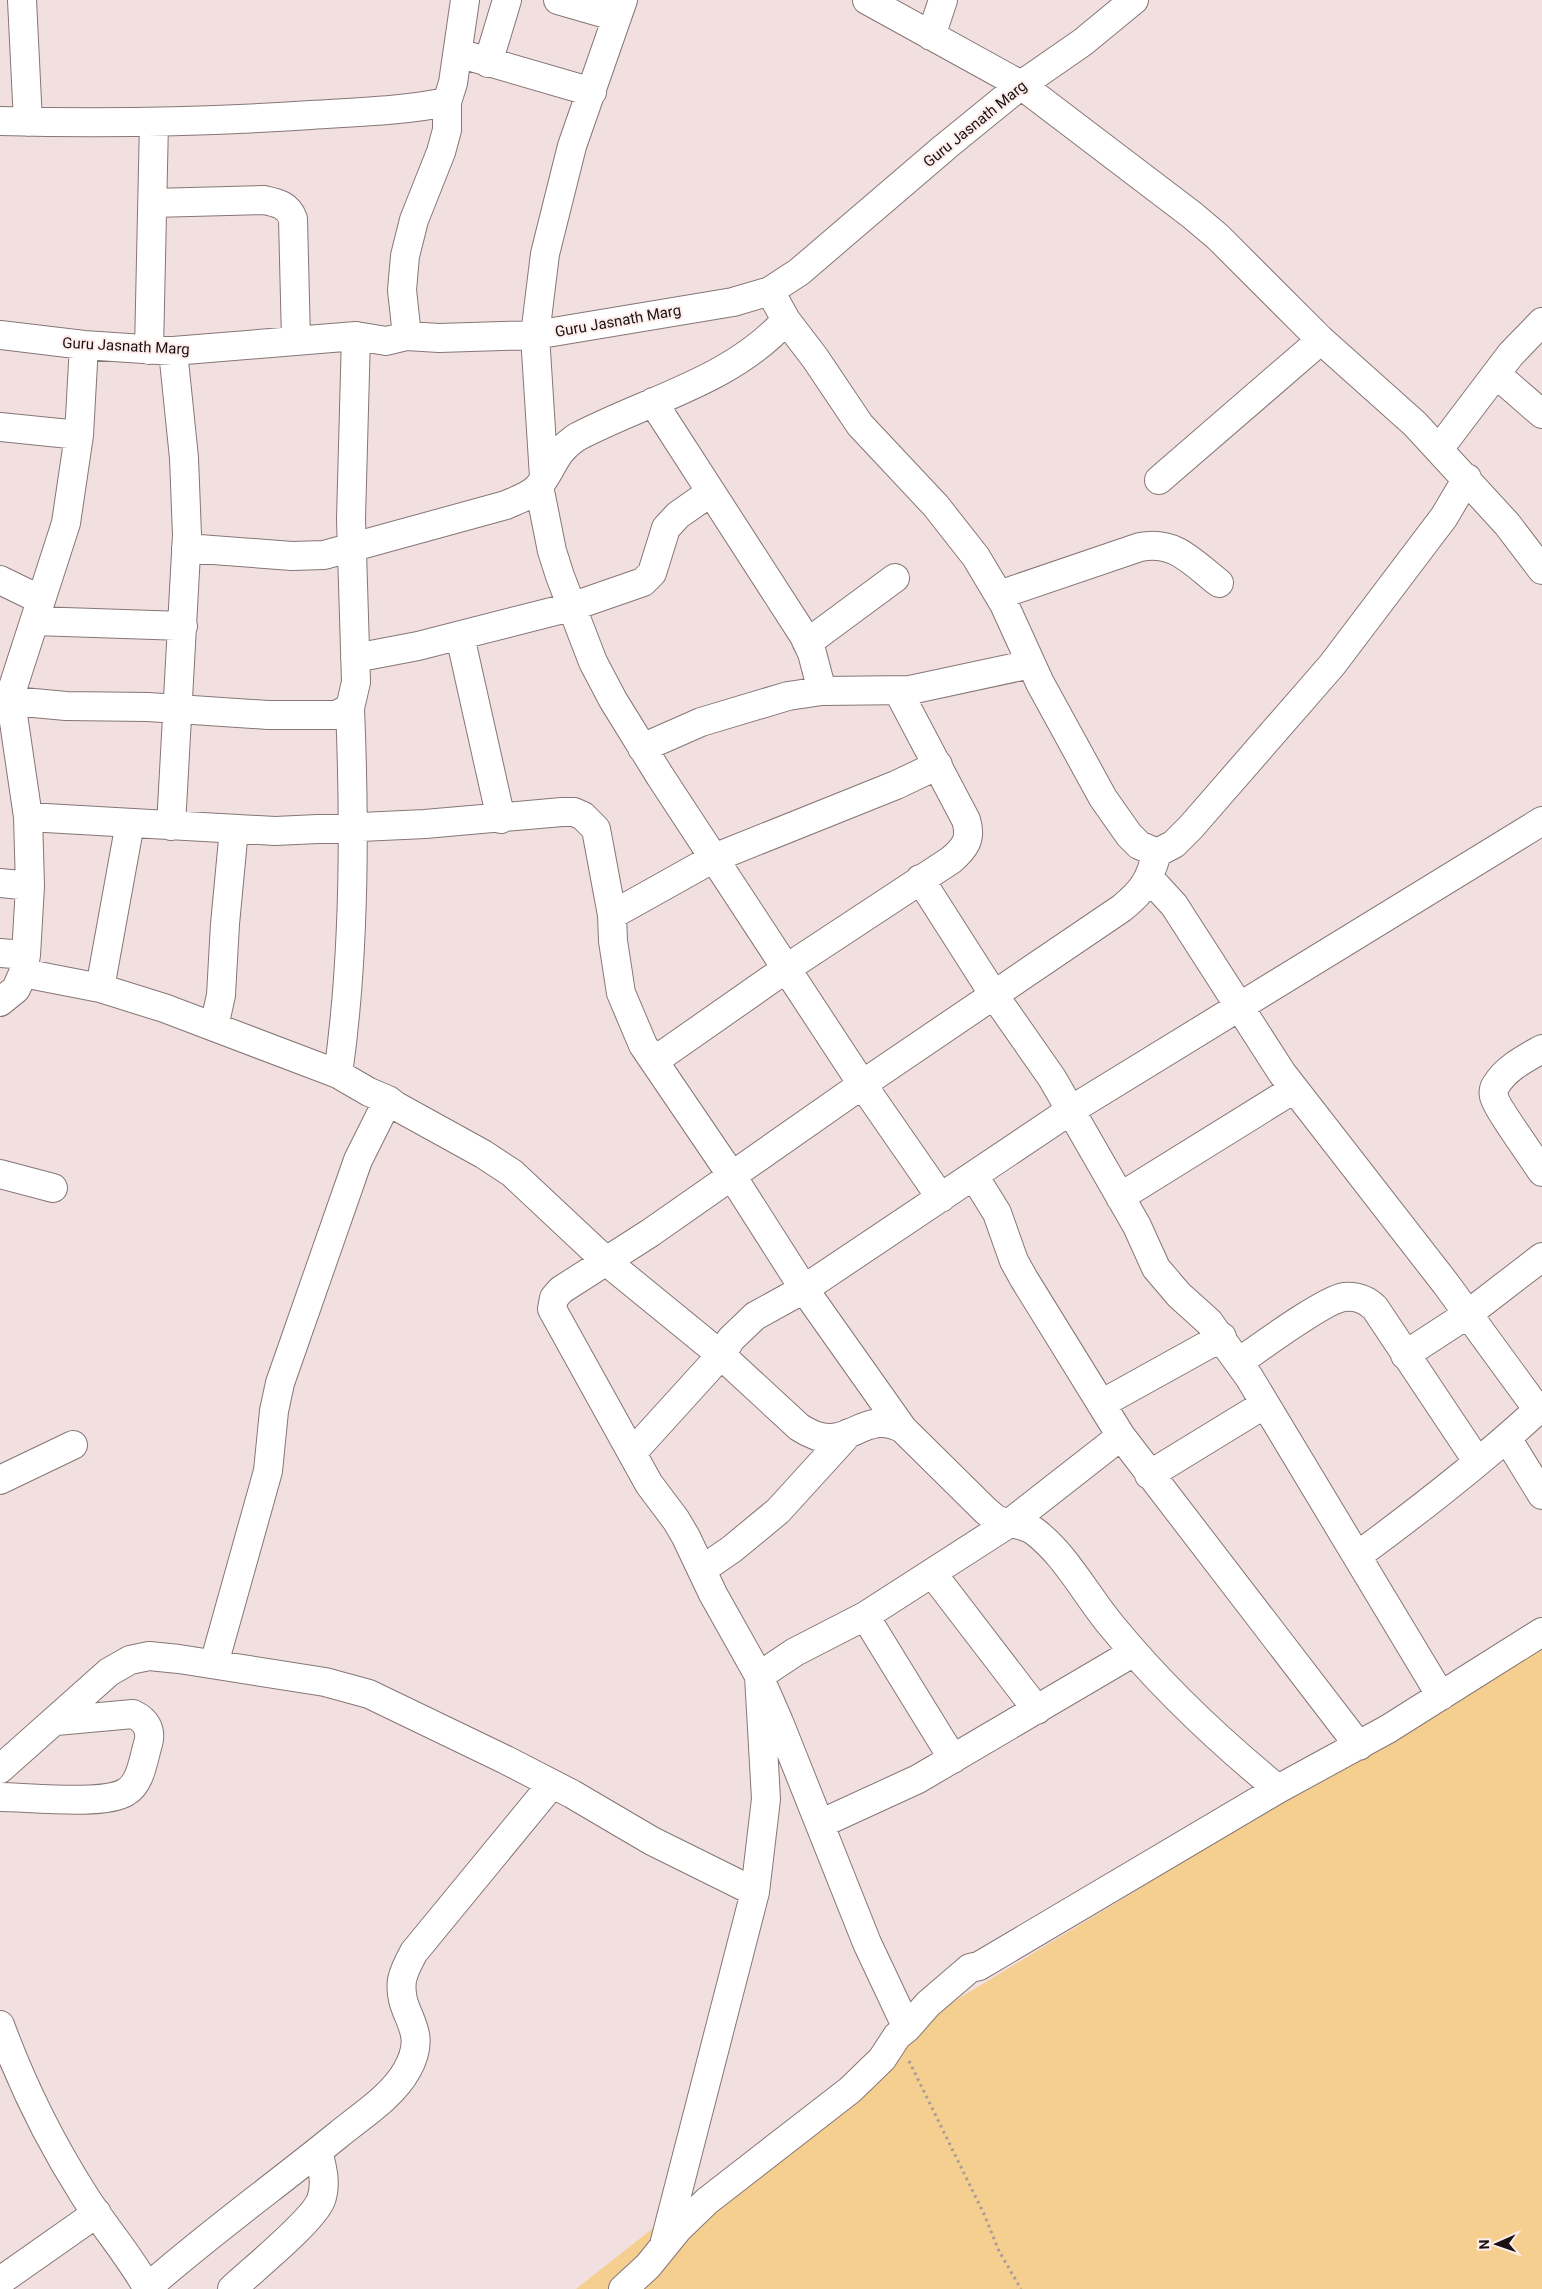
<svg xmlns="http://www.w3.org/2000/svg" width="1542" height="2289" viewBox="0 0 1542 2289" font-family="Roboto,sans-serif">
  <rect width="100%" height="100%" fill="#f1e0df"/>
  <path fill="#f5cf8f" d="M1542,1644V2289H576L897,2036Z"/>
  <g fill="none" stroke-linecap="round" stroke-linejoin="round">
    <defs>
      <path id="minor" d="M22,0L28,122
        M558,0L617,17
        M867,0L1021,85L1192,215L1218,237L1321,340L1415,424L1507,524L1542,570
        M931,36L943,0
        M458,53L592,92
        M488,63L507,0
        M0,121C104,124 207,122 311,115C357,112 402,111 447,102L453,83L465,0
        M153,203L264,200C278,203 288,205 293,219L296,340
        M770,291L786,320L815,358L860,425L936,506L976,557L1004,604L1040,683L1103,798L1129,835L1139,845L1157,853L1174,844L1191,827L1332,665L1444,517L1467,478
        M0,335L84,345L173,351L356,336L386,341L407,336L439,338L535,335L733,302L770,291L799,272L945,147L1021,85L1083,42L1134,0
        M407,336L402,290L405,256L414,220L441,152L447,130V102
        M149,350L154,122
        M1496,374L1542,414
        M653,402L804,636L812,653L822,691
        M0,427L79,435
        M1439,449L1511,354L1542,322
        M544,477L535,335L545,254L572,146L623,0
        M1159,480L1321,340
        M539,486L552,551L560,576L593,662L613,700L660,776L862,1084L941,1198
        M186,548L292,556L324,555L506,505C517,500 532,495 539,486C555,466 553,453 577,437C647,400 732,381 786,320
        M0,580L41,600
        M999,595L1140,547C1175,540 1192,562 1219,583
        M35,621L183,626
        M460,636L501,819
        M807,643L895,578
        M355,658L418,646L571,607L643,582L652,573L666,528L678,515L711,492
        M12,701L66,706L148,707L268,715H336L350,708L356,682L351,519L356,336
        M642,748L701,722L788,696L822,691L910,690L1031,664
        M28,817L275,831L425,824L562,812H574L583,816L596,829L612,915L613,941L621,993L643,1045L732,1176L804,1289L903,1429
        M171,826L187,535L184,458L173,351
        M920,879L994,995L1052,1078L1137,1226L1156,1268L1179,1295L1209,1322L1249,1377L1441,1696
        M1150,879L1174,905L1282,1073L1446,1284L1538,1410
        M0,883L30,886
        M612,915L714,858L896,785L938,765
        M0,953L26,955
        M23,973L100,988L164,1008L338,1074L369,1092L388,1100L396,1106L483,1154L512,1173L607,1262L721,1355L799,1427C848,1460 859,1406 903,1429L986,1511C990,1514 994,1518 998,1520C1010,1525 1023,1523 1034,1531C1066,1555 1086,1595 1111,1625C1160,1685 1218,1740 1278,1789
        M100,988L130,823
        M0,1002L16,989L23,973L26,955L30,886L28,817L13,715V687L66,523L79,435L84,345
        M214,1027L221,995L225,924L234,829
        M1542,1049C1526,1058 1506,1068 1496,1085C1494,1087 1493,1092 1494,1096C1495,1106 1534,1159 1542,1172
        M654,1061L787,968L951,860C965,848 972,839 966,820L898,691
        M338,1074C355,956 355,828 350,708
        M0,1174L53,1188
        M974,1176L997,1213L1014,1261L1024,1279L1121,1436L1359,1746
        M1120,1197L1294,1089
        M1405,1355L1468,1314L1542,1257
        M1239,1362C1259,1348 1324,1300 1344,1297C1357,1296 1366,1299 1375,1308L1477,1461
        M1101,1404L1222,1337
        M1507,1438L1542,1495
        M632,1453L721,1355L731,1339L755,1316L804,1289L1071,1110L1542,821
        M1149,1475L1265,1404
        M0,1480L73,1445
        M1357,1556C1421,1509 1484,1460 1542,1406
        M703,1569L732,1549L778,1511L849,1433
        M932,1573L1037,1710
        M865,1616L953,1759
        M214,1664L268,1471L274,1411L280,1383L358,1160L388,1100
        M0,1769L109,1672L130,1660L149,1656L179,1659L325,1682L369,1694L506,1760L572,1794L652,1841L755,1892
        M0,1797C28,1797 104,1806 126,1792C141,1783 143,1760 148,1744C152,1730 146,1720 133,1714L56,1721
        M820,1824L918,1779L1134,1652
        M0,2025C22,2085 49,2140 84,2195C104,2227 130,2256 148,2289
        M907,2028L867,1943L779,1722L759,1676L713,1594L686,1537L676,1520L649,1484L552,1309L554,1298L561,1290L650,1233L873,1077L1122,908C1144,890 1149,881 1157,853
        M665,2241L755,1892L766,1799L759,1676L795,1652L865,1616L1011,1522L1121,1436
        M0,2281L97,2213
        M146,2289C207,2235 274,2187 338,2135C361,2116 392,2097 407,2070C431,2027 397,2017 402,1980C404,1970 409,1961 414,1952L552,1784
        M232,2289C251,2271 313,2221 321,2200C327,2183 322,2167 318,2151
        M623,2289L648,2266L678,2229L707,2201L850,2090L882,2059L897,2036L907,2028L928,2004L970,1968L979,1966L1278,1789L1388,1729L1542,1632"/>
    </defs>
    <use href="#minor" stroke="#867676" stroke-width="30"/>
    <path stroke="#a89b9a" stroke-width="3" stroke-dasharray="2.5 4" stroke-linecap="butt" d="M909,2061L984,2214L999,2251L1021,2289"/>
    <use href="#minor" stroke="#fff" stroke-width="28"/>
  </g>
  <g text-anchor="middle" stroke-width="4" stroke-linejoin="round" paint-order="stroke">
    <g font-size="15" fill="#181312" stroke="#feedec">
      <text transform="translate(975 124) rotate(-39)" y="5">Guru Jasnath Marg</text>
      <text transform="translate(618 321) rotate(-10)" y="5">Guru Jasnath Marg</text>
      <text transform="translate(126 346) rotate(3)" y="5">Guru Jasnath Marg</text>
    </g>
  </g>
  <g transform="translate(1497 2244) rotate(268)" stroke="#feedec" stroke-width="4" paint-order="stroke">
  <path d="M0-4L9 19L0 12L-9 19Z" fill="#181312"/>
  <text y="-8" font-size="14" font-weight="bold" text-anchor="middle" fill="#181312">N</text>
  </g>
</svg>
